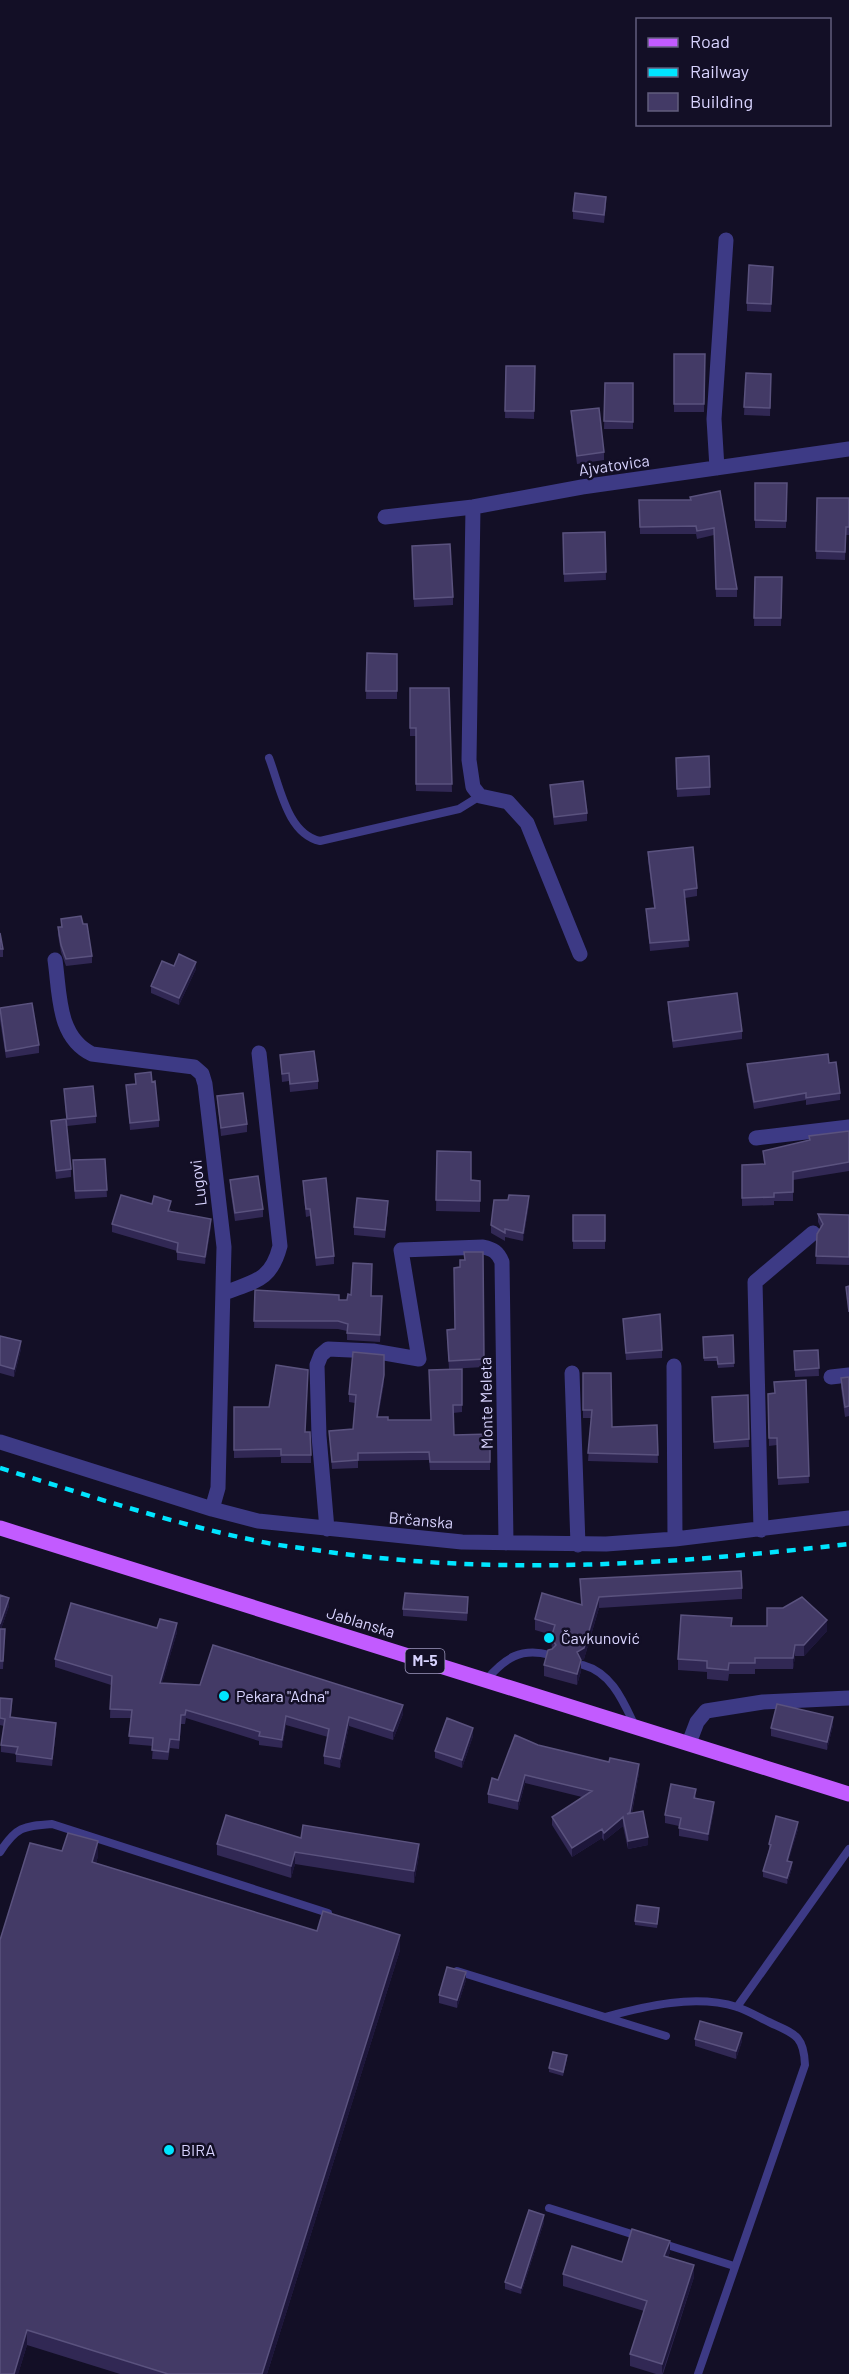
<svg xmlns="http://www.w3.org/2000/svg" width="849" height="2374" viewBox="0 0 849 2374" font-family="Barlow,sans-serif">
  <rect width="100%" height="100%" fill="#130f26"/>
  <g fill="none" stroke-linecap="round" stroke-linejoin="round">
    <path stroke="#3d3a85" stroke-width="8" d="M269,758C280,786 287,834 320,841L459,809L480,796
      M583,1665C612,1673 623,1701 635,1726
      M486,1680C505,1658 521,1647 550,1655
      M0,1852C16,1827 23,1826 52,1824L328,1913
      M457,1971L666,2036
      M737,2007L849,1849
      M605,2017C646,2006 695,1994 737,2007C749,2011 760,2018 771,2023C795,2034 804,2036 805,2065L698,2374
      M549,2208L638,2236
      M661,2243L734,2266"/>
    <path stroke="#3d3a85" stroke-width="15" d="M717,468L714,419L726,240
      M473,507L469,760L473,787L480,796L508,802L527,823L580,954
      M385,517L473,507L582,487L849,449
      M55,960C60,994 57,1037 92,1054L194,1067L202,1074L205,1084L224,1247L218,1488L212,1509
      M756,1138L849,1127
      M224,1293C255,1281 271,1281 280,1246L259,1053
      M674,1366L675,1539
      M572,1373L578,1545
      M831,1377L849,1375
      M0,1442L212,1509L258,1521L462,1542L606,1544L675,1539L849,1518
      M327,1529L319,1436L317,1365L321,1355L328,1349L373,1351L419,1359L401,1250L483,1247C493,1249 498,1252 502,1262L506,1543
      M761,1530L755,1282L813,1233
      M689,1743L697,1722L706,1711L763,1702L849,1698"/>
    <path stroke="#c25bff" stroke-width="15" d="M0,1528L849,1794"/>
    <path stroke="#00e5ff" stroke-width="4.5" stroke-dasharray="9 8" stroke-linecap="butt" d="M0,1468C84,1494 167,1522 253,1540C278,1546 304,1548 329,1552C503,1576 676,1564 849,1544"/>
  </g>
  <path fill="#312854" d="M606,205L604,223L573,219V211Z
    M773,274L771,312L747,311V303Z
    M674,354H705L704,412H674Z
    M506,366H535L534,419L505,418Z
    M746,373L771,374L770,416L744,415Z
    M605,383H633V429H604Z
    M571,411L604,452V460L577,464L571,419Z
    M755,483H787L786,528H755Z
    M720,491L737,589V597H716L714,535L697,539L696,534H640L639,500H690V497Z
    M817,498H849V535H846L845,560L816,559Z
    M605,532L606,580L564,582L563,533Z
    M412,554L453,597V605L414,607Z
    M755,577H782L781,626H754Z
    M367,653L397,654V699H366Z
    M410,688H449L452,792L416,791V736H410Z
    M676,765L710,787V795L677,797Z
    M550,785L587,813V821L554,825L550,793Z
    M648,852L697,888V896L685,898L689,947L650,951L646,909L654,908L648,860Z
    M61,919L83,924L92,956V963L66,966L61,952L58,935V927H61Z
    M0,933L3,949V957H0Z
    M174,966L196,969L179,1005L151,993V986Z
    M668,1002L742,1031V1039L673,1048L668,1010Z
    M0,1008L39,1045V1053L6,1058L0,1020Z
    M280,1055L318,1081V1089L290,1092L289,1081L282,1082Z
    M829,1063L840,1093V1100L806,1105V1100L754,1109L747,1071V1064Z
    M135,1074L152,1082L159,1120V1127L130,1130L126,1085L135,1084Z
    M64,1089L96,1116V1123L67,1126Z
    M217,1096L247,1124V1132L221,1136Z
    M51,1121L71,1169V1177L56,1179Z
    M849,1131V1171L793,1180V1201H774V1205L742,1206V1165L764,1164L763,1151L809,1140V1136Z
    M437,1151L471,1180L480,1181V1212L436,1211Z
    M105,1159L107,1197L75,1199L73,1160Z
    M230,1180L263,1209V1217L235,1221L230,1188Z
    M303,1181L334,1256V1264L316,1266L310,1216L306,1217L303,1188Z
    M529,1204L523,1241L505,1237V1241L491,1233V1225Z
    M171,1209L170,1212L211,1226L205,1264L177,1260V1251L112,1232V1224Z
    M388,1209L385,1238L354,1235V1227Z
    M818,1214L849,1215V1265L816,1264L817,1234L821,1228L818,1222Z
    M573,1215H605V1249H573Z
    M483,1252L484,1367L449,1369L447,1337L455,1329L460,1267L465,1260Z
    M255,1290L339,1300H347L371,1296L382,1304L380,1342L347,1340V1331L338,1329L254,1328Z
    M623,1319L662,1350V1358L626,1360Z
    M733,1335L734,1367L718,1368L717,1361H704L703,1337Z
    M0,1336L21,1349L14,1377L0,1373Z
    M818,1350L819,1376L795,1377L794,1351Z
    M462,1369V1412L453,1413L454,1435L490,1434V1470H430L429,1460L358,1461V1468L332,1469L329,1431L353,1429L355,1403L349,1402V1394L384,1383L378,1417L388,1420H430Z
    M583,1373L612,1427L657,1425L658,1463L588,1461L591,1418H583Z
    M849,1377V1416L845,1417L841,1388V1378Z
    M806,1380L809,1483L778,1485L777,1445L769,1446L768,1394L774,1393Z
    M748,1395L749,1447L714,1449L712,1397Z
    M234,1407L305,1432L311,1455V1463H281V1457L234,1458Z
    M580,1579L742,1588V1599L599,1608L584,1659L581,1661V1671L577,1685L544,1676V1665L552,1650L551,1638L552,1635L535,1630V1619L581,1605Z
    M0,1595L9,1606L1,1629H5L3,1669H0Z
    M468,1605L467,1621L403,1616V1609Z
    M732,1626L827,1631L804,1656H795L793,1669H755V1674H729L728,1681L707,1679V1672L678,1670V1659Z
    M157,1628L177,1632L162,1683L403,1714L393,1740L349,1726L340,1768L324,1764V1756L328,1737L286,1725L282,1748L259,1745V1741L186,1718L185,1724H181L179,1749L170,1748L168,1760L152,1759L153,1746L129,1744L131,1718H110L111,1685L55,1667V1659Z
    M0,1698L12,1706L11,1717L56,1730L52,1766L16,1762V1754L1,1752V1745L4,1726L0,1725Z
    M833,1725L827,1750L771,1736V1728Z
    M473,1736L462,1768L435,1758V1751Z
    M538,1745L609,1762L639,1773L632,1813L648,1845L628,1849L623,1826L604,1841L602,1838L572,1857L552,1825V1817L582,1797L525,1783L518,1810L488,1803V1794L498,1780Z
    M696,1796L695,1799L714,1810L708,1841L679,1836V1826L665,1823V1815Z
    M798,1829L788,1861L792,1868L787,1884L763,1877V1871L769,1850V1844Z
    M301,1838L419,1855L414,1883L295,1864L291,1878L217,1855V1844Z
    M62,1851L98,1856L96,1863L317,1931L400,1950L267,2374H120L27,2345L18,2374Z
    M659,1912L657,1928L635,1925V1921Z
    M466,1980L457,2008L439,2003V1995Z
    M695,2039L742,2041L736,2059L695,2046Z
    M567,2059L563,2076L549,2072V2068Z
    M544,2222L521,2294L505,2289V2282Z
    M670,2252L668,2257L694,2277L663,2374H656L630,2366V2354L644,2311L563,2286V2274Z"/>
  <path fill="#1d163a" d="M196,962V969L179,1005V998Z
    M529,1196V1204L523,1241V1233Z
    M211,1219V1226L205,1264V1257Z
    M21,1341V1349L14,1377V1369Z
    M384,1375V1383L377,1425V1417Z
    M599,1597V1608L584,1659L581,1661V1671L577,1685V1652Z
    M9,1598V1606L0,1632V1624Z
    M827,1620V1631L804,1656V1645Z
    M177,1623V1632L160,1691V1683Z
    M795,1645V1656L793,1669V1658Z
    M403,1705V1714L393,1740V1731Z
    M286,1716V1725L282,1748V1740Z
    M349,1717V1726L340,1768V1759Z
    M833,1717V1725L827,1750V1742Z
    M56,1723V1730L52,1766V1759Z
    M473,1728V1736L462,1768V1760Z
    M639,1764V1773L630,1821L627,1814Z
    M525,1775V1783L518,1810V1801Z
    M714,1802V1810L708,1841V1834Z
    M623,1817V1826L604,1841V1833Z
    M798,1822V1829L787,1867V1861Z
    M602,1829V1838L572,1857V1848Z
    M648,1837V1845L628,1849V1841Z
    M98,1841V1856L92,1877V1862Z
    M419,1844V1855L414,1883V1871Z
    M295,1852V1864L291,1878V1866Z
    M792,1862V1868L787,1884V1878Z
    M400,1935V1950L267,2374H262Z
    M466,1972V1980L457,2008V2000Z
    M742,2033V2041L736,2059V2051Z
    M544,2215V2222L521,2294V2288Z
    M670,2241V2252L664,2268V2256Z
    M694,2265V2277L662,2374V2364Z
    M27,2330V2345L18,2374H14Z"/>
  <path fill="#433a66" stroke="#5a527e" stroke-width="1.5" d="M575,193L606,197L604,215L573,211Z
    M749,265L773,267L771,304L747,303Z
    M674,354H705L704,404H674Z
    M506,366H535L534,411H505Z
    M746,373L771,374L770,408L744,407Z
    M605,383H633V422L604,421Z
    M599,408L604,452L577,456L571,411Z
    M755,483H787L786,521L755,520Z
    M720,491L737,589H716L714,528L697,531L696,526L640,527L639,500H691L690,497Z
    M817,498H849V527H846L845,552L816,551Z
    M605,532L606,572L564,574L563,533Z
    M450,544L453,597L414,599L412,546Z
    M755,577H782L781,618H754Z
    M367,653L397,654V691H366Z
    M410,688H449L452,784H416V728H410Z
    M709,756L710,787L677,789L676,758Z
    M583,781L587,813L554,817L550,785Z
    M693,847L697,888L684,890L689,940L650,943L646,909L655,908L648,852Z
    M81,916L83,924H87L92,956L66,959L61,945L58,927H62L61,919Z
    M0,933L3,949H0Z
    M179,954L196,962L179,998L151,986L162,961L174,966Z
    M737,993L742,1031L673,1041L668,1002Z
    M32,1003L39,1045L6,1051L0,1008Z
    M314,1051L318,1081L290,1084L289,1073L282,1074L280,1055Z
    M828,1054L829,1063L836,1062L840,1093L806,1098V1093L754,1102L747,1064Z
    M151,1072L152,1082L155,1081L159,1120L130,1123L126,1085L136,1084L135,1074Z
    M93,1086L96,1116L67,1119L64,1089Z
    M243,1093L247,1124L221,1128L217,1096Z
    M66,1119L71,1169L56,1171L51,1121Z
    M849,1131V1162L793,1172V1192L774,1193V1197L742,1198V1165L765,1164L763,1151L810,1140L809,1136Z
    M437,1151L471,1152V1180L480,1181V1201L436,1200Z
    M105,1159L107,1190L75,1191L73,1160Z
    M258,1176L263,1209L235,1213L230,1180Z
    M326,1178L334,1256L316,1258L310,1209H306L303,1181Z
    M121,1195L152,1204L154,1196L171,1201L168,1211L211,1219L205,1257L177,1252L178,1243L112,1224Z
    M509,1195L529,1196L523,1233L505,1229V1233L491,1225L494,1200H508Z
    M357,1198L388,1201L385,1230L354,1227Z
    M818,1214L849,1215V1257L816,1256L817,1234L823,1224Z
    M573,1215H605V1241H573Z
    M464,1252H483L484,1359L449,1361L447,1330L455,1329L454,1268L460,1267V1260H465Z
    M353,1263L372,1264L371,1296H382L380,1335L347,1333L348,1324L338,1321H254L255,1290L339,1295V1300H347L348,1294L351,1295Z
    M849,1286V1312L846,1287Z
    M660,1314L662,1350L626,1353L623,1319Z
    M733,1335L734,1363L718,1364L717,1357L704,1358L703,1337Z
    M0,1336L21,1341L14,1369L0,1365Z
    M818,1350L819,1368L795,1370L794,1351Z
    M353,1352L384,1355V1375L377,1417H388V1420H431L429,1370L462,1369V1405H453L454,1435L490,1434V1462H430L429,1452L358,1453V1460L332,1462L329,1431L353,1429L356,1395L349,1394Z
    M276,1365L308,1370L305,1432H310L311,1455H281V1449L234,1450V1407H269Z
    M583,1373H611L612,1427L657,1425L658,1455L588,1453L592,1410H583Z
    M849,1377V1406L845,1407L841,1378Z
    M806,1380L809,1476L778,1478L777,1438H769L768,1394L775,1393L774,1382Z
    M748,1395L749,1439L714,1442L712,1397Z
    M741,1571L742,1588L599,1597L584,1648L577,1652L581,1660L577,1674L544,1665L548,1650L552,1649L556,1645L551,1638L555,1625L535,1619L542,1593L582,1605L580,1579Z
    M405,1593L468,1597L467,1613L403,1609Z
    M0,1595L9,1598L0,1624Z
    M802,1597L827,1620L804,1645H795L793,1658H755V1663H729L728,1670L707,1668V1661L678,1659L681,1615L732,1618L731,1626H767V1608H783Z
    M71,1603L157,1628L160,1619L177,1623L160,1683L200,1685L213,1645L403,1705L393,1731L349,1717L340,1759L324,1756L329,1729L286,1716L282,1740L259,1736L260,1732L186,1710L185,1715H181L179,1740L170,1739L168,1752L152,1750L153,1738L129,1736L132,1710L110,1709L112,1676L55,1659Z
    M0,1629H5L3,1661H0Z
    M0,1698L12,1699L10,1717L56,1723L52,1759L16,1754L18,1747L1,1745L5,1719L0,1718Z
    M777,1704L833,1717L827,1742L771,1728Z
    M447,1718L473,1728L462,1760L435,1751Z
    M515,1735L538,1745L609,1762L610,1758L639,1764L630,1812L627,1814L643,1811L648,1837L628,1841L623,1817L604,1833L602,1829L572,1848L552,1817L592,1791L525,1775L518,1801L488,1794L492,1778L498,1780Z
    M671,1784L696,1789L694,1798L714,1802L708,1834L679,1828L681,1818L665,1815Z
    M226,1815L301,1838L303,1825L419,1844L414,1871L295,1852L291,1866L217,1844Z
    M776,1816L798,1822L787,1861L792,1862L787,1878L763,1871L771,1845L769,1844Z
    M68,1833L98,1841L92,1862L317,1931L323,1911L400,1935L262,2374H168L27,2330L14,2374H0V1940L30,1843L62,1851Z
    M637,1905L659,1908L657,1924L635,1921Z
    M447,1967L466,1972L457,2000L439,1995Z
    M700,2021L742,2033L736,2051L695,2039Z
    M553,2052L567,2055L563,2072L549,2068Z
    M529,2210L544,2215L521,2288L505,2282Z
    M632,2229L670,2241L664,2256L694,2265L662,2364L630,2354L647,2301L563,2274L572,2246L622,2262Z"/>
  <g fill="#00e5ff" stroke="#130f26" stroke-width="2">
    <circle cx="549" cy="1638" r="6"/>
    <circle cx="224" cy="1696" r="6"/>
    <circle cx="169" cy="2150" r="6"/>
  </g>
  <g text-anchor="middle" stroke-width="5" stroke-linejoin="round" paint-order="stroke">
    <rect fill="#130f26" stroke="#9e99be" stroke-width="1.5" x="405.5" y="1649" width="39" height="24" rx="4.5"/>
    <g font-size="15" font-weight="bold" fill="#d9d4ff">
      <text x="425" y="1666">M-5</text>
    </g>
    <g font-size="16" fill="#d9d4ff" stroke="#130f26">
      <text transform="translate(614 465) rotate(-8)" y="6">Ajvatovica</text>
      <text transform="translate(198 1183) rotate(-97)" y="6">Lugovi</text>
      <text transform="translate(486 1403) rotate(-91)" y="6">Monte Meleta</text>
      <text transform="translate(421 1520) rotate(5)" y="6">Brčanska</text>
      <text transform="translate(361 1622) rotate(17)" y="6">Jablanska</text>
    </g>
    <g font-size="16" fill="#d9d4ff" stroke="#130f26" text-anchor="start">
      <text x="561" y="1644">Čavkunović</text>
      <text x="236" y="1702">Pekara "Adna"</text>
      <text x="181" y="2156">BIRA</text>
    </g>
  </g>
  <rect x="636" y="18" width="195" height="108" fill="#130f26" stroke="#625e7d" stroke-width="1.5"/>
  <rect x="648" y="38" width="30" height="9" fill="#c25bff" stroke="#625e7d" stroke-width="1.5"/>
  <text x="690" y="48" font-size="18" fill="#d9d4ff">Road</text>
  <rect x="648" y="68" width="30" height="9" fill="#00e5ff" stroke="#625e7d" stroke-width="1.5"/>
  <text x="690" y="78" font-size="18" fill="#d9d4ff">Railway</text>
  <rect x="648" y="93" width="30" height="18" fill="#433a66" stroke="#625e7d" stroke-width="1.5"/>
  <text x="690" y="108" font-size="18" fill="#d9d4ff">Building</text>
</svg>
